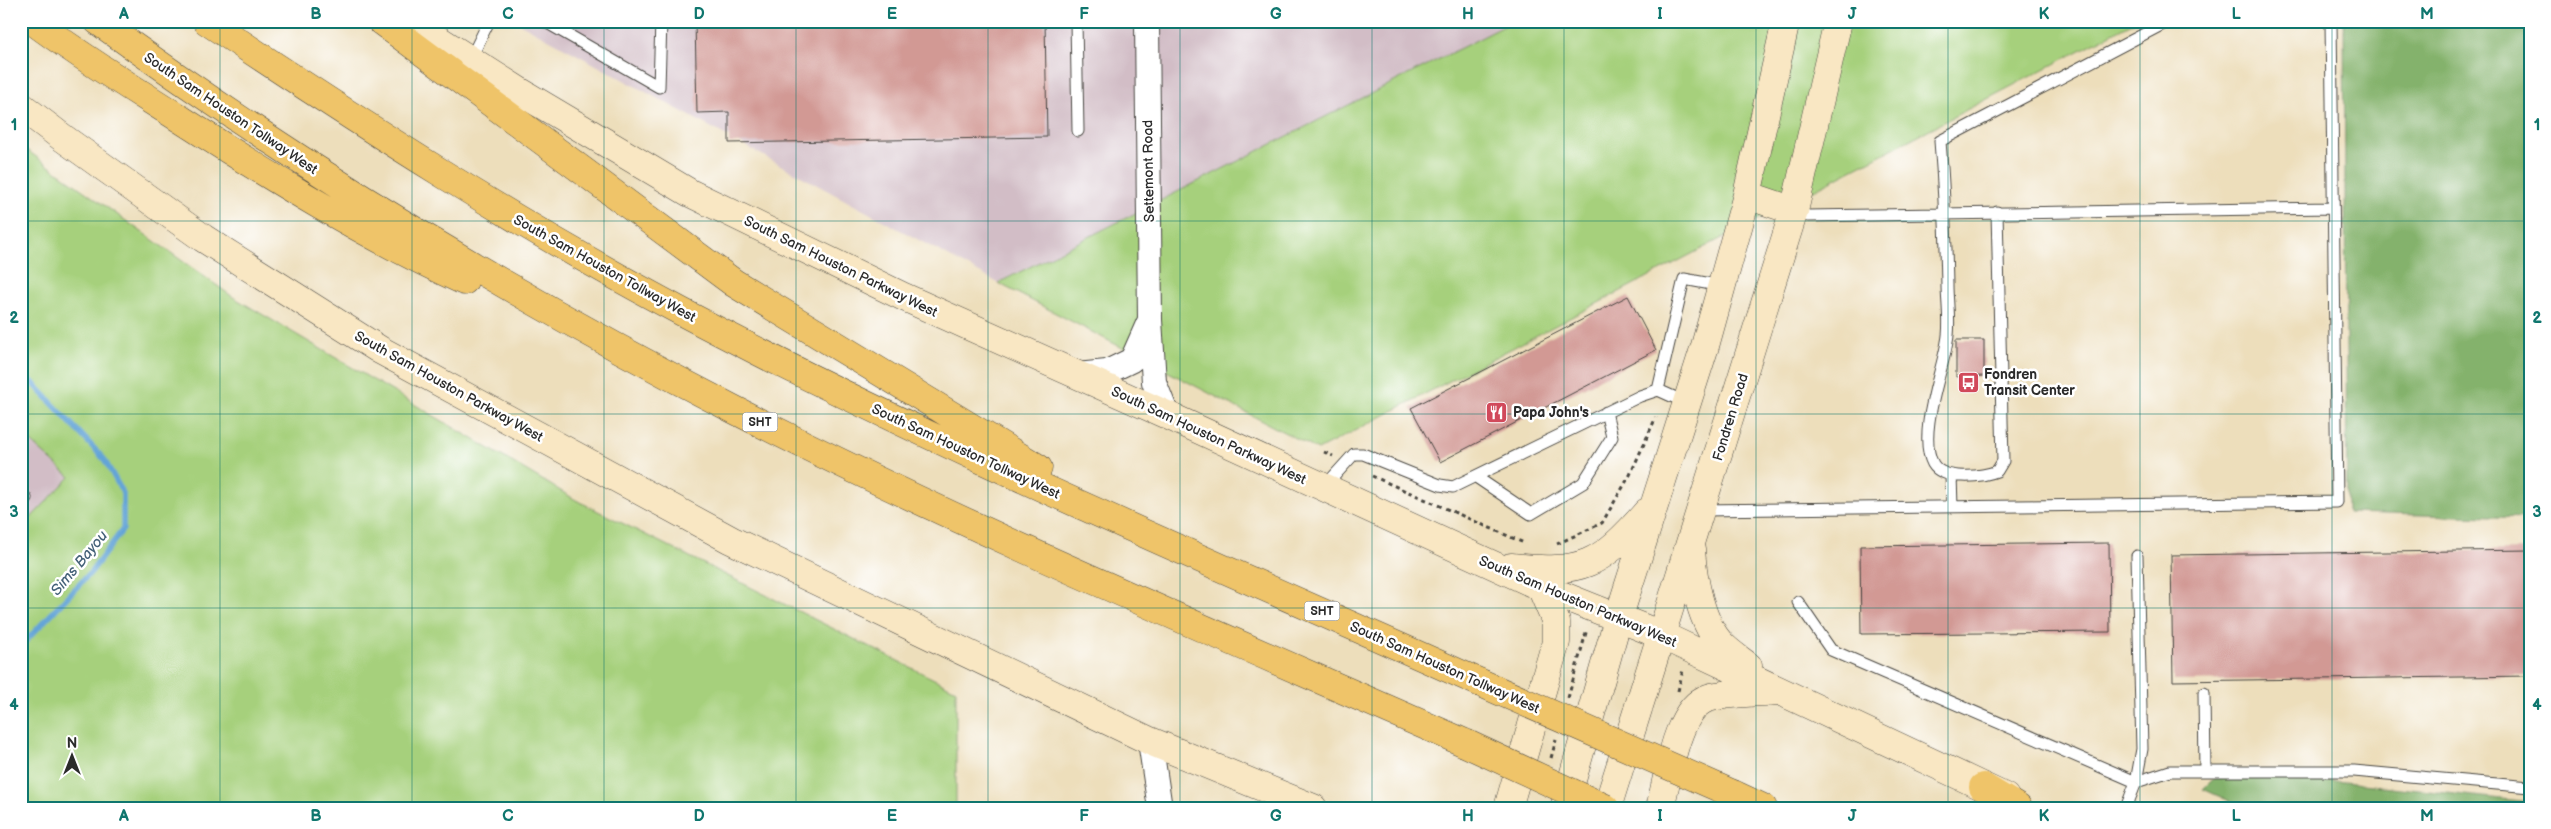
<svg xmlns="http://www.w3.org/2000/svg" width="2551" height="829" viewBox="0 0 2551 829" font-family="'Balsamiq Sans',sans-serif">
  <rect width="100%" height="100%" fill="#fff"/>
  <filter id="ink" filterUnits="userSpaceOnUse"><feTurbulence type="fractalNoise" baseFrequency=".02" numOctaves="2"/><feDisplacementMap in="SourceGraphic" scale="10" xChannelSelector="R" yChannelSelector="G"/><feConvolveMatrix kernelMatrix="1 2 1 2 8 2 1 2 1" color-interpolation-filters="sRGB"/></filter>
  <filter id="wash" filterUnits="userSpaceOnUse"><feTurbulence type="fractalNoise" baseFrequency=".0096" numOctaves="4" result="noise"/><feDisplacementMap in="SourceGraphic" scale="20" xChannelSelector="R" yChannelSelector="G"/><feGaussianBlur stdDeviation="1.12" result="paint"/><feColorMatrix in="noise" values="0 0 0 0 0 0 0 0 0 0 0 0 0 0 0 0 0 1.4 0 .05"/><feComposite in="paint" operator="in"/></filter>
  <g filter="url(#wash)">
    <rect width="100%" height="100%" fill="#eddebb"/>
    <path fill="#d2bdc6" d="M515,21H1514L998,283Z
      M21,433L70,477L21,528Z"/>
    <path fill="#a6d07c" stroke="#687e54" d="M1514,21H2136L1318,450L998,283Z
      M21,146L233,297L576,500L956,690V808H21V528L70,477L21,433Z"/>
    <path fill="#84b26c" stroke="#586e4c" d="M2344,21H2530V518L2347,513Z
      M2224,769L2530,802V808H2245L2203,789Z"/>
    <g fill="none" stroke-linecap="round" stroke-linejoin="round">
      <path stroke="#63a4d7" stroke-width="5.5" d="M21,370L104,459L123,493V529L91,572L21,646"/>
    </g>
    <g id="blocks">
      <path fill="#d29994" d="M695,21H1045L1047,137L729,143V112L697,113Z
        M1628,296L1656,350L1440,462L1411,408Z
        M1956,340H1984V376L1956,377Z
        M2109,543L2110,632L1861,634L1860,546Z
        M2530,550V676L2173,681L2171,555Z"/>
    </g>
  </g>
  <g filter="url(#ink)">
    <use href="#blocks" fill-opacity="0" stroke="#484641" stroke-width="1"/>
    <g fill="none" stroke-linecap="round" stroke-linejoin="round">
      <defs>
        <path id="lane" d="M544,21L659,87L661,21
          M1076,21L1078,131
          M470,60L489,21
          M1794,211L1808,216L2333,208
          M1997,212L2003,461L1997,471C1982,477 1943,481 1933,464C1917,435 1942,373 1947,342C1951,324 1947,303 1947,285C1946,237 1944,189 1940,141L2169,21
          M1658,390L1687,403
          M1951,475L1952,507
          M1476,477L1531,514L1583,483L1612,437L1606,412
          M1325,486L1354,454H1363L1440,485L1453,487L1640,396L1658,390L1684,279L1722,286
          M21,494L26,498L21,503
          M1701,510L2337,502L2331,21
          M2137,556L2142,749L2136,782L2170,771H2354L2530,787
          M1798,602L1831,650L2136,782L2126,808
          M2204,693L2205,771"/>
        <path id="street" d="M1147,21L1150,320L1154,382L1167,415
          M1077,375L1107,372L1132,360L1148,324
          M1150,741L1160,808"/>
        <path id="secondary" d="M409,21L519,91L690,193L904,297L1167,415L1541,587L1661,635L2005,797
          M21,106L63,138L203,238L380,350L731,540L1150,741L1313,808
          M1747,195L1794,211
          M1691,550C1693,579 1701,625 1723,646C1730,653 1739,659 1748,666
          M1511,567C1582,574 1600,566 1647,512
          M1508,808L1556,642V622L1541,587
          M1564,808L1618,619L1705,346L1747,195L1786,21
          M1607,808L1794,211L1838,21
          M1660,808C1668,778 1676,708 1708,698C1730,692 1756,693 1778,691"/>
        <path id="highway" d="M33,21C81,57 132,88 182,120C272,178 366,236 464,281
          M98,21C300,167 513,296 735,410C973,532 1220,635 1465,743
          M207,21C361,124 518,225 682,312C941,449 1213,563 1481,683
          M381,21L734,283L1038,468
          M1983,787L2018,808
          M1733,794L1763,808"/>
      </defs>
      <use href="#lane" stroke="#484641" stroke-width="13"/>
      <use href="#street" stroke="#484641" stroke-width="26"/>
      <use href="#secondary" stroke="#484641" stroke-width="29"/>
      <use href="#highway" stroke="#484641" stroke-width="29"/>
      <path stroke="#484641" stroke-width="3" stroke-dasharray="4 4" stroke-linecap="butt" d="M1324,452L1333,456
        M1372,476L1524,543
        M1557,544L1602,523L1630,475L1656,417
        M1678,691L1683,670
        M1568,698L1587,629
        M1551,758L1556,740"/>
      <use href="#lane" stroke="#fff" stroke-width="11"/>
      <use href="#street" stroke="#fff" stroke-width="24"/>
      <use href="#secondary" stroke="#f9e7c3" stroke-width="28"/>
      <use href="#highway" stroke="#efc469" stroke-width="28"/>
      <defs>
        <path id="highway-bridge" d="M1481,683L1733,794
          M1465,743L1605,808"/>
      </defs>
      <use href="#highway-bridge" stroke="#484641" stroke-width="29" stroke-linecap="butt"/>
      <use href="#highway-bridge" stroke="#efc469" stroke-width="28"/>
    </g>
  </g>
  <path fill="none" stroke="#0f766e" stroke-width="1" stroke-opacity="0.55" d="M220,21V808M412,21V808M604,21V808M796,21V808M988,21V808M1180,21V808M1372,21V808M1564,21V808M1756,21V808M1948,21V808M2140,21V808M2332,21V808M21,221H2530M21,414H2530M21,608H2530"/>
  <defs>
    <symbol id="bus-square" viewBox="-11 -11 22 22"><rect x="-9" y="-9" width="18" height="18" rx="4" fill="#d1495b" stroke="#fff"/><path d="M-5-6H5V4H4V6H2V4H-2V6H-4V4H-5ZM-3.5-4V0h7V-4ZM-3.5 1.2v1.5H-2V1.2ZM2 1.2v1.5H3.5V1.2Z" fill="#fff"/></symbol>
    <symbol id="restaurant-square" viewBox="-11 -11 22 22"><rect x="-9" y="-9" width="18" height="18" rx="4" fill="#d1495b" stroke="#fff"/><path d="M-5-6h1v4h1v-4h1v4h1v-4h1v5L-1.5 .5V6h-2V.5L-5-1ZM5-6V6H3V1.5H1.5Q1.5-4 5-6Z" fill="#fff"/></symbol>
  </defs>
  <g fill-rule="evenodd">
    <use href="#bus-square" x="1956" y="370" width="25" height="25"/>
    <use href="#restaurant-square" x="1484" y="400" width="25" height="25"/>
  </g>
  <g text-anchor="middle" stroke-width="5" stroke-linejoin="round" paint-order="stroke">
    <g fill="#fff" stroke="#6b6b6b" stroke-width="1">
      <rect x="742.5" y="412.5" width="35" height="19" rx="4"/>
      <rect x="1304.5" y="601.5" width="35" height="19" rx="4"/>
    </g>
    <g font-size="12" font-weight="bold" fill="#2b2b2b">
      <text x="760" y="426">SHT</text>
      <text x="1322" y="615">SHT</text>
    </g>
    <g font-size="14" fill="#2b2b2b" stroke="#fff">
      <text transform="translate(231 113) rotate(34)" y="5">South Sam Houston Tollway West</text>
      <text transform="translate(1148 171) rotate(-91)" y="5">Settemont Road</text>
      <text transform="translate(841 266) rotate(26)" y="5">South Sam Houston Parkway West</text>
      <text transform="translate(605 268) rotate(29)" y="5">South Sam Houston Tollway West</text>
      <text transform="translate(449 386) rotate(29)" y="5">South Sam Houston Parkway West</text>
      <text transform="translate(1730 417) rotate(-73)" y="5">Fondren Road</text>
      <text transform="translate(1209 435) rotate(25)" y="5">South Sam Houston Parkway West</text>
      <text transform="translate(966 451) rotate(25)" y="5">South Sam Houston Tollway West</text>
      <text transform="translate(1578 601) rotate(23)" y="5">South Sam Houston Parkway West</text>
      <text transform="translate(1445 667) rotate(24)" y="5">South Sam Houston Tollway West</text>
    </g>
    <g font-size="14" font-weight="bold" fill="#2b2b2b" stroke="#fff" text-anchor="start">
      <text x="1984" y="379">Fondren<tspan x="1984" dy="16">Transit Center</tspan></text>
      <text x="1513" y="417">Papa John's</text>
    </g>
    <g font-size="15" font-style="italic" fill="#446178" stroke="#fff">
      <text transform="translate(79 563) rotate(-50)" y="5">Sims Bayou</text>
    </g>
  </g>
  <rect width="2551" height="829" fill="none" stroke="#fff" stroke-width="55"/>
  <g transform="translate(72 756)" stroke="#ffffff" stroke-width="4" paint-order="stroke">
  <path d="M0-4L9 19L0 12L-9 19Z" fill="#2b2b2b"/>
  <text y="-8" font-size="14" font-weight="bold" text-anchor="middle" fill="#2b2b2b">N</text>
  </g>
  <rect x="28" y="28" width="2496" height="774" fill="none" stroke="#0f766e" stroke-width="2"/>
  <g font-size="16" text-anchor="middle" font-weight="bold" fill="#0f766e">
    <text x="124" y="19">A</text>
    <text x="316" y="19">B</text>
    <text x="508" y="19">C</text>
    <text x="699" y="19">D</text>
    <text x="892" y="19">E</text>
    <text x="1084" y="19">F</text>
    <text x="1276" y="19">G</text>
    <text x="1468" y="19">H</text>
    <text x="1660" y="19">I</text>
    <text x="1852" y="19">J</text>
    <text x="2044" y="19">K</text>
    <text x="2236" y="19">L</text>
    <text x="2427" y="19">M</text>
    <text x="14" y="130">1</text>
    <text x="2537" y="130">1</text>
    <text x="14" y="323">2</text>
    <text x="2537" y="323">2</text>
    <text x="14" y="517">3</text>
    <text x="2537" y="517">3</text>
    <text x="14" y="710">4</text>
    <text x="2537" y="710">4</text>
    <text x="124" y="821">A</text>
    <text x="316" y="821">B</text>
    <text x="508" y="821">C</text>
    <text x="699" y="821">D</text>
    <text x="892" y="821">E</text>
    <text x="1084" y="821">F</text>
    <text x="1276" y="821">G</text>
    <text x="1468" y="821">H</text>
    <text x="1660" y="821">I</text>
    <text x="1852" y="821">J</text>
    <text x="2044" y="821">K</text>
    <text x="2236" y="821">L</text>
    <text x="2427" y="821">M</text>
  </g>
</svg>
